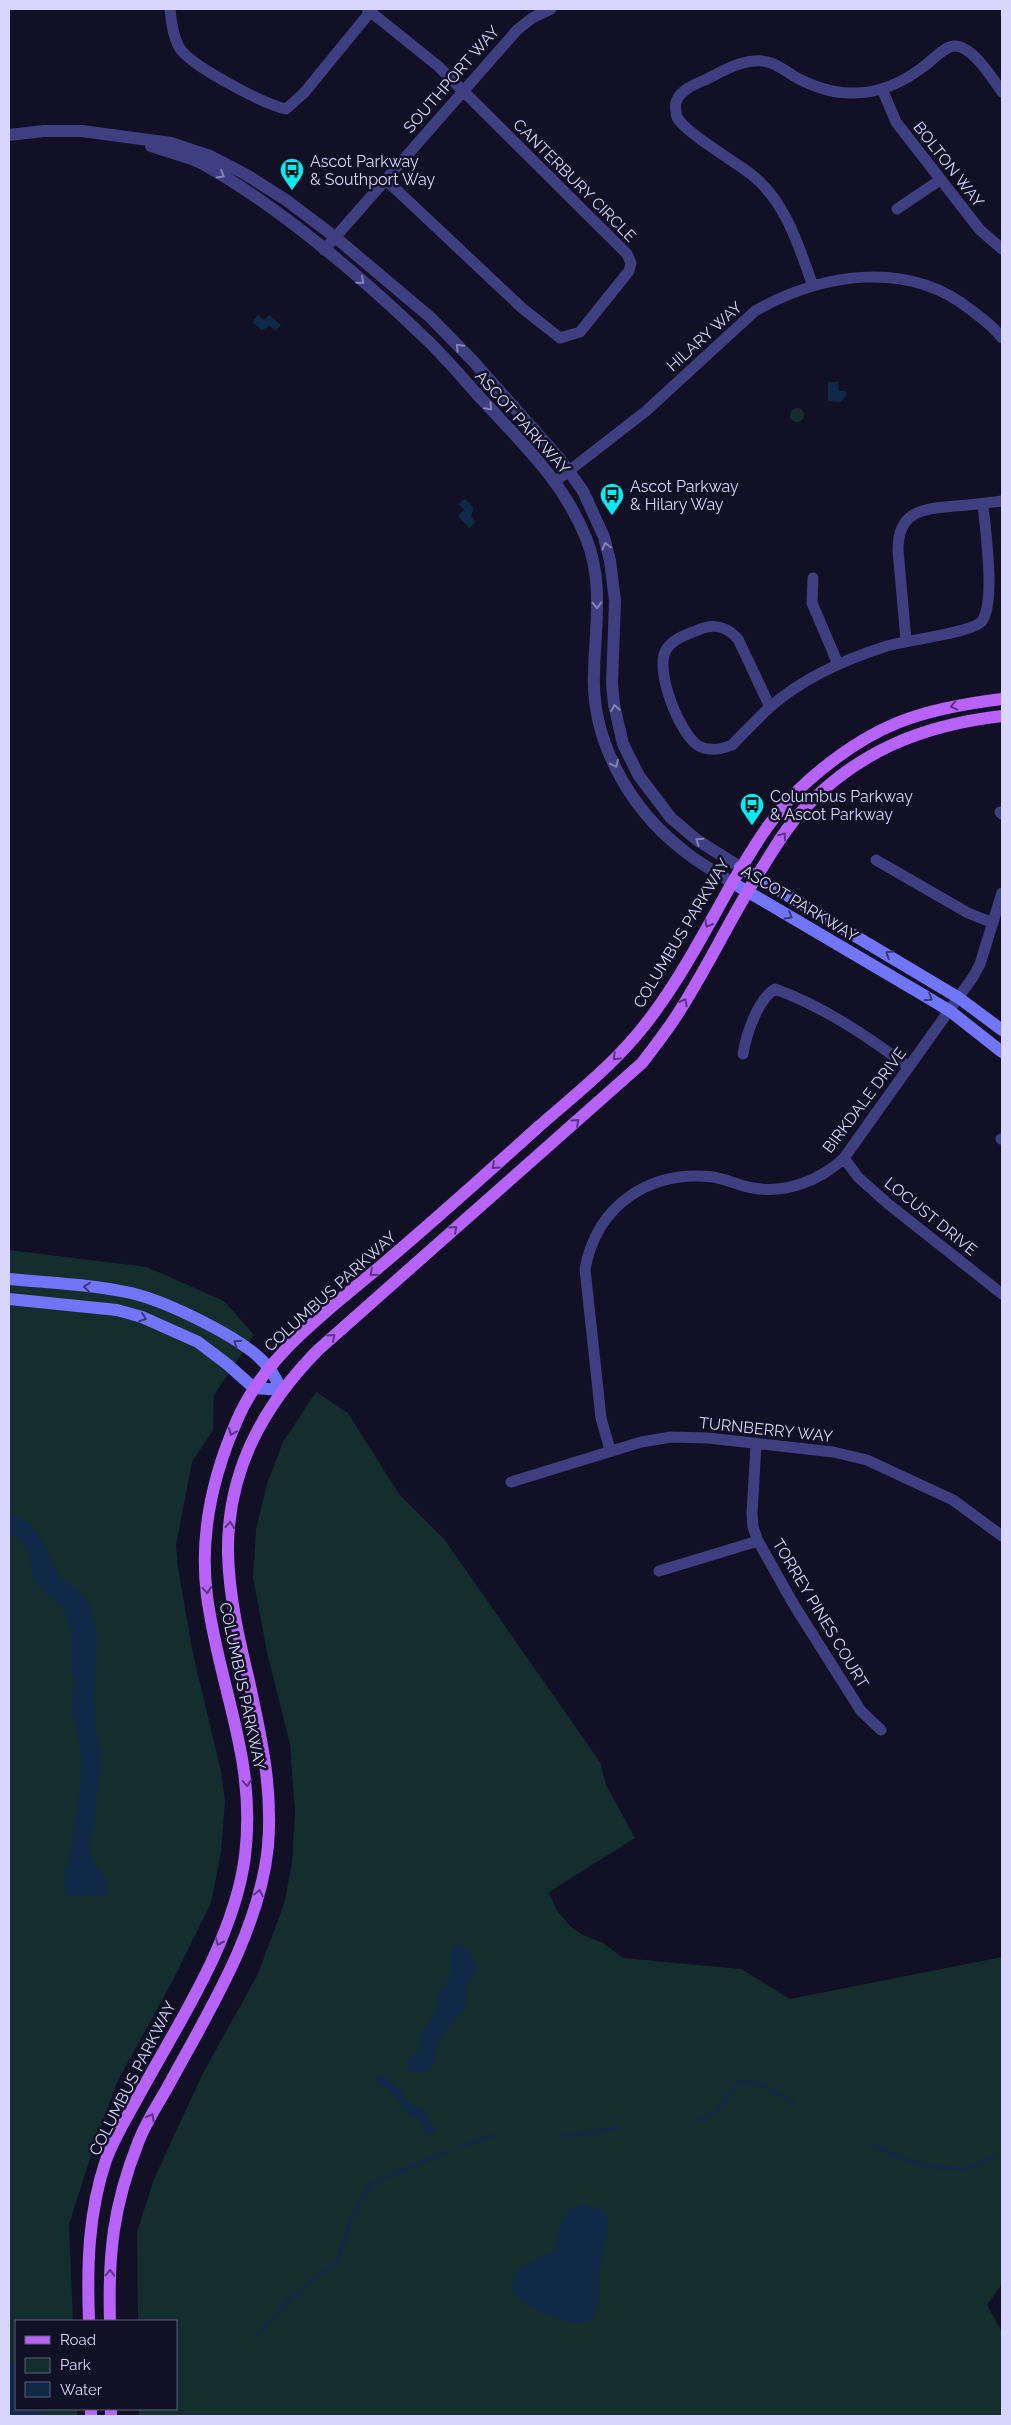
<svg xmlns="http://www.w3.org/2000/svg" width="1011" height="2425" viewBox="0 0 1011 2425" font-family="Raleway,sans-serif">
  <rect width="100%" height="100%" fill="#121025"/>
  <path fill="#132e2c" d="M790 415a7 7 0 1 1 14 0a7 7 0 1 1-14 0Z
    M9,1250L147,1267L224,1301L254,1335L214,1395L213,1430L192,1462L176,1545L178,1568L193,1654L221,1771L225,1801L221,1852L211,1903L172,1982L117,2082L94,2146L69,2225L73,2321H16V2409H77V2416H9Z
    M316,1392L348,1413L399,1494L444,1539L600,1762L606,1785L635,1838L549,1892L556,1909L571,1927L583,1935L603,1943L623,1958L741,1969L790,1999L1002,1957V2284L987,2305L1002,2332V2416H139V2409H176V2321H138L137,2232L154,2179L202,2075L258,1974L284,1904L292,1864L295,1812L290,1744L267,1652L253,1577L256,1530L267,1484L283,1442Z"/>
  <path fill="#102948" d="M258,315L264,320L269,315L281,325L276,331L270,326L262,330L252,322Z
    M828,382H838L839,391H846V396L840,402L828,401Z
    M465,499L474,508L471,516L476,522L469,528L458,516L464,510L458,504Z
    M9,1513L30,1524L38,1532L59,1576L85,1596L90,1605L97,1636L94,1693L96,1731L101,1751V1764L93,1830L89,1842L90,1855L95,1865L106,1878L107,1894L103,1897L89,1894L69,1897L65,1892L64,1879L71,1850L80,1790L82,1758L71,1704L75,1681L71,1669V1629L62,1605L54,1601L35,1582L32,1573L30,1554L25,1545L19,1538L9,1534Z
    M453,1945H462L467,1949L474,1960L476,1971L466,1986L467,2000L465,2007L438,2041L434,2065C426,2072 417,2077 407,2069C405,2058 412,2057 419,2051L421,2034L435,2014L440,1990L450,1978V1959Z
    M381,2075L391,2081L397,2089L402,2090L405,2099L426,2112L429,2123L437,2130L433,2134L427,2135L420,2120L409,2114L386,2087L378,2085L376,2079Z
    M580,2205L599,2208L608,2217C607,2234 603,2248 600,2264C597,2284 604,2301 592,2319C577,2329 560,2319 544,2313C527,2305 502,2295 517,2272C526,2260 543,2260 554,2251C559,2232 559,2213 580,2205Z
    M9,2362L16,2364V2409H44L43,2416H9Z"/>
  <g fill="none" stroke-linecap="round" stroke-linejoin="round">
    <path stroke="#102948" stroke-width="3" d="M699,2120L715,2113L738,2082L759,2083L795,2103
      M561,2136L590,2133L620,2127
      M874,2145C899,2159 937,2172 967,2168C978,2166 992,2157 1002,2152
      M460,2147L494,2135
      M255,2337L291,2298L338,2260L352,2217L370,2184L448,2152"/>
    <path stroke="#3d3f81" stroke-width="11" d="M170,9C171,21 173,36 179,47C190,66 264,104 286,109L304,93L371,11
      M367,9L438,66L627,254L631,263L629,271L580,332L560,338L522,308L385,179
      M882,89L896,122L980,230L1002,249
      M897,209L940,180
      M324,250L517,30L532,18L551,9
      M813,286C799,247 786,202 752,175C736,162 685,133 677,117C676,114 675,105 676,102C680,90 695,84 705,80C721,72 737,62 755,61C773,59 784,71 799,79C815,87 832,93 850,93C876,94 902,83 923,67C932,61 943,47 954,46C972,45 993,79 1002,92
      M556,481L646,411L755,311C822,273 908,259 971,310C983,319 994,327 1002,338
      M813,578L812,603L838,664
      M906,640L898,550C898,510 923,509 955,506C971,505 986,503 1002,501
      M770,707L738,639C726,626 714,623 698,630C686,635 672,639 666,650C654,669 680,736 699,746C710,752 722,749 732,745C745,732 757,719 770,707C803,678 846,659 887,646C906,640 973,633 982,621C996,602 985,528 983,504
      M1000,812L1002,814
      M876,860L968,913L993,923
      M743,1054C746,1035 758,999 775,989C823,1006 868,1037 909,1067
      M1001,1139H1002
      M844,1158L858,1177L887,1203L1002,1294
      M756,1444L752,1514L753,1527L758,1541L794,1605L861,1711L881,1730
      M610,1450L601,1418L585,1269C597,1205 649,1170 713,1177C726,1179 740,1186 753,1188C786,1194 821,1180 844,1158L973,977L980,964L1002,893
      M511,1482L641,1442L671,1437L708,1438L833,1452L867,1460L953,1500L1002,1536
      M659,1571L758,1541"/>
    <path stroke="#3d3f81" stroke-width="12" d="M9,135L44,131H82L171,143L210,156L245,174L286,200L335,237L430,317L473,361L560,459L583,491L604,537L610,561L615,601L612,684L614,705L623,744L639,776L671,818L697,840L740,867
      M151,146C167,152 187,156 203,164C280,207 364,279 427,340C449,361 468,385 489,407C527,448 565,485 586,538C604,582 595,628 594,673C591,741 630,809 683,850C698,863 716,872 733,883"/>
    <path stroke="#7176f8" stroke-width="12" d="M740,867L959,998L1002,1030
      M733,883L920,993L950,1011L1002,1052
      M9,1279C49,1283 91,1284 131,1293C165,1301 247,1339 268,1367C274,1374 277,1382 282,1390
      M9,1299L117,1310L142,1317L198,1342L227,1364L254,1388L282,1390"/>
    <path stroke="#b762f8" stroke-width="12" d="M89,2321C87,2267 88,2213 106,2160C114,2138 127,2117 138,2097C178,2023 234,1941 245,1856C257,1759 219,1688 207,1596C199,1534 213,1474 238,1418C266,1354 331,1308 383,1264C435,1220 485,1175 536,1129C566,1102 599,1077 626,1047C669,1001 700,940 731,885C754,846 775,810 809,780C873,724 920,709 1002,699
      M110,2321C108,2255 113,2206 138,2143C146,2121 161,2100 172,2079C211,2008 260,1928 268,1846C273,1789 261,1736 249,1681C239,1640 229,1596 228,1553C227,1472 262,1407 318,1350L642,1063C652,1050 662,1037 671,1024C703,977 727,924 757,876C771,854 784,830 802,811C857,751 923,725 1002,716
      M91,2409V2416
      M111,2416V2409"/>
  </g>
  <defs><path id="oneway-chevron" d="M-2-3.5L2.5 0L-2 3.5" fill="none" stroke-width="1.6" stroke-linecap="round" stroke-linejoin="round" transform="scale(1.25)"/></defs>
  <g stroke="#8383b9">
    <use href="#oneway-chevron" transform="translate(221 175) rotate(31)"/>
    <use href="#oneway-chevron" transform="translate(361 281) rotate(41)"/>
    <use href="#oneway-chevron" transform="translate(459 347) rotate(-134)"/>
    <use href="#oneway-chevron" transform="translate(489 407) rotate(47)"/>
    <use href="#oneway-chevron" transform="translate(606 546) rotate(-105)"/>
    <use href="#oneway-chevron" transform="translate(597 605) rotate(89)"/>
    <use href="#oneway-chevron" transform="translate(615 708) rotate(-100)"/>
    <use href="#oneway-chevron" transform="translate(615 764) rotate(64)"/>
    <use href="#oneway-chevron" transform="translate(699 841) rotate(-145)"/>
  </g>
  <g stroke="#5c3584">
    <use href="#oneway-chevron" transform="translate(954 706) rotate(168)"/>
    <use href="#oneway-chevron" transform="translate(783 836) rotate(-53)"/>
    <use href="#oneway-chevron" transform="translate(708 924) rotate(120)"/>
    <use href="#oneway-chevron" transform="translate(684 1002) rotate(-60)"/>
    <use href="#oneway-chevron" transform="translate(616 1057) rotate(136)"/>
    <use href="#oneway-chevron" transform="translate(576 1122) rotate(-42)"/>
    <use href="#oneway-chevron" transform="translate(495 1166) rotate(138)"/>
    <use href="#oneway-chevron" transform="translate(454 1229) rotate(-42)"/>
    <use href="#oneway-chevron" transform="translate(373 1273) rotate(140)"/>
    <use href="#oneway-chevron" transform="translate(332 1337) rotate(-42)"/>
    <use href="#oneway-chevron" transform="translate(232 1432) rotate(113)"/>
    <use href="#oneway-chevron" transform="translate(230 1525) rotate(-85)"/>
    <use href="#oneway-chevron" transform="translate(207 1590) rotate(85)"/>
    <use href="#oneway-chevron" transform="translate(247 1783) rotate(85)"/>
    <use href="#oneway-chevron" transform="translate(259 1893) rotate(-77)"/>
    <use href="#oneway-chevron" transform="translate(219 1942) rotate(114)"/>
    <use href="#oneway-chevron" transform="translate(151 2117) rotate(-61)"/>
    <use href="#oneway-chevron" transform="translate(110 2273) rotate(-88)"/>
  </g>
  <g stroke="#383979">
    <use href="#oneway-chevron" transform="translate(789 916) rotate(30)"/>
    <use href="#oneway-chevron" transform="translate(889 954) rotate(-148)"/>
    <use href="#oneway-chevron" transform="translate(929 998) rotate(33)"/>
    <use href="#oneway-chevron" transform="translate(87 1287) rotate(-174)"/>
    <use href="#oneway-chevron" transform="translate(143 1318) rotate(20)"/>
    <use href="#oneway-chevron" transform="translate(237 1343) rotate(-146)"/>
  </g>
  <defs>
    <symbol id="bus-pin" viewBox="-11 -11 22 30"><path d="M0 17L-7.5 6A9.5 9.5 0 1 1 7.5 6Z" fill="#0beaf3" stroke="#121025"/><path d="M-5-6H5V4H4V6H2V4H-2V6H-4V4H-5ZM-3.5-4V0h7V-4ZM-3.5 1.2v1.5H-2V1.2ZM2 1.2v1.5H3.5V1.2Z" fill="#111"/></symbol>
  </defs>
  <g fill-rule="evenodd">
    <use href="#bus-pin" x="278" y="156" width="28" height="38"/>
    <use href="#bus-pin" x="598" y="481" width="28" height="38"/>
    <use href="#bus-pin" x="738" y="791" width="28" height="38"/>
  </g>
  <g text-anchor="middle" stroke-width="5" stroke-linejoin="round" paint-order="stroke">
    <g font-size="16" fill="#d8d6fd" stroke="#121025">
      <text transform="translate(451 79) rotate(-49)" y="6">SOUTHPORT WAY</text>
      <text transform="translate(949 164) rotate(52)" y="6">BOLTON WAY</text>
      <text transform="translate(575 180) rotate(45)" y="6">CANTERBURY CIRCLE</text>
      <text transform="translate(704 336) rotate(-42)" y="6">HILARY WAY</text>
      <text transform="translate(523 422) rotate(48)" y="6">ASCOT PARKWAY</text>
      <text transform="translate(800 903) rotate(31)" y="6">ASCOT PARKWAY</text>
      <text transform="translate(681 933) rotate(-59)" y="6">COLUMBUS PARKWAY</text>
      <text transform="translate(864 1100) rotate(-53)" y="6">BIRKDALE DRIVE</text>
      <text transform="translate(931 1216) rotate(39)" y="6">LOCUST DRIVE</text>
      <text transform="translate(330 1291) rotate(-42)" y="6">COLUMBUS PARKWAY</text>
      <text transform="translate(766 1429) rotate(6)" y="6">TURNBERRY WAY</text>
      <text transform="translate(821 1613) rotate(59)" y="6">TORREY PINES COURT</text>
      <text transform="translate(243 1686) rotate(78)" y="6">COLUMBUS PARKWAY</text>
      <text transform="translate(132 2078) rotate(-63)" y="6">COLUMBUS PARKWAY</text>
    </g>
    <g font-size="16" fill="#d8d6fd" stroke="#121025" text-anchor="start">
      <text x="310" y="167">Ascot Parkway<tspan x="310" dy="18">&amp; Southport Way</tspan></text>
      <text x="630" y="492">Ascot Parkway<tspan x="630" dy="18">&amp; Hilary Way</tspan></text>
      <text x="770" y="802">Columbus Parkway<tspan x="770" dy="18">&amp; Ascot Parkway</tspan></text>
    </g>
  </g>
  <rect width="1011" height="2425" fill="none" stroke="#d8d6fd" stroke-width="20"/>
  <rect x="15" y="2320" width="162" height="90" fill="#121025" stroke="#615f7b"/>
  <rect x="25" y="2336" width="25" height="8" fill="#b762f8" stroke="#615f7b"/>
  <text x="60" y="2345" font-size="15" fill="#d8d6fd">Road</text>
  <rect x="25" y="2358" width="25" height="15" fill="#132e2c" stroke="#615f7b"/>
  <text x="60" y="2370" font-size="15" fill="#d8d6fd">Park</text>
  <rect x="25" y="2382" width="25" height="15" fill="#102948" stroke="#615f7b"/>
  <text x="60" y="2395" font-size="15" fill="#d8d6fd">Water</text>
</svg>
